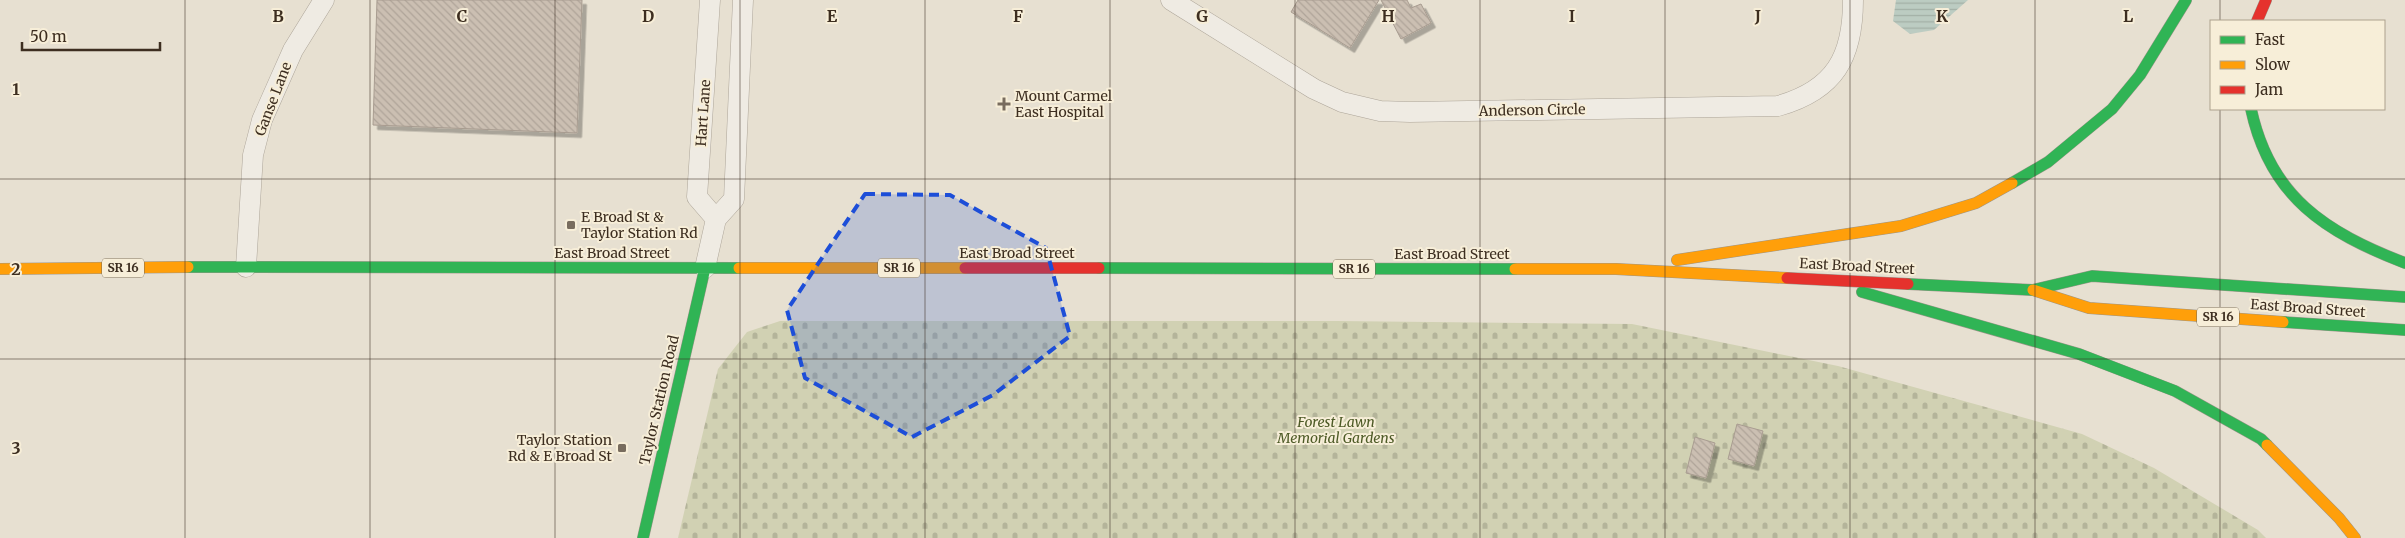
<svg xmlns="http://www.w3.org/2000/svg" width="2405" height="538" viewBox="0 0 2405 538" font-family="Merriweather,serif">
  <defs>
    <pattern id="cemetery-stones" width="16" height="16" patternUnits="userSpaceOnUse" patternTransform="scale(1.25)"><rect width="16" height="16" fill="#d1d1b3"/><path d="M2 7V4a2 2 0 0 1 4 0v3zM10 15v-3a2 2 0 0 1 4 0v3z" fill="#b4b49a"/></pattern>
    <pattern id="water-rules" width="6" height="5" patternUnits="userSpaceOnUse" patternTransform="scale(1.25)"><rect width="6" height="5" fill="#bcccc2"/><path d="M0 2.5h6" fill="none" stroke="#a2b0a6"/></pattern>
    <pattern id="building-back-hatch" width="6" height="6" patternUnits="userSpaceOnUse" patternTransform="scale(1.25)"><rect width="6" height="6" fill="#cbbfb2"/><path d="M-1 5l2 2M0 0l6 6M5-1l2 2" fill="none" stroke="#afa499"/></pattern>
    <filter id="shadow"><feDropShadow dx="4.5" dy="4.5" stdDeviation="0" flood-color="#0004"/></filter>
  </defs>
  <rect width="100%" height="100%" fill="#e7e0d1"/>
  <path fill="url(#cemetery-stones)" d="M780,321H1337L1632,324L1838,366L2082,434L2154,468L2258,530L2266,538H678L718,369L747,332Z"/>
  <path fill="url(#water-rules)" d="M1896,0H1968L1934,30L1910,34L1893,21Z"/>
  <path fill="url(#building-back-hatch)" stroke="#a89c90" filter="url(#shadow)" d="M377,0H582L577,133L373,125Z
    M1298,0H1379L1350,48L1291,12Z
    M1381,0H1407L1411,8L1421,4L1431,23L1401,39Z
    M1737,424L1763,431L1754,466L1728,459Z
    M1695,437L1715,443L1706,478L1686,473Z"/>
  <g fill="none" stroke-linecap="round" stroke-linejoin="round">
    <defs>
      <path id="street" d="M710,0L697,197L716,219
        M1171,0L1314,89L1342,102L1380,111L1410,112L1778,106C1835,90 1853,57 1853,0
        M246,267L253,155L262,120L293,50L324,0
        M705,268L716,219L734,199L743,0"/>
      <path id="fast" d="M2251,109C2270,197 2325,232 2405,263
        M2012,183L2048,162L2112,109L2140,75L2186,0
        M188,267L739,268
        M1099,268L1515,269
        M1908,284L2033,290L2092,276L2405,297
        M1862,292L2079,354L2175,391L2261,439L2267,445
        M2283,322L2405,330
        M643,538L705,268"/>
      <path id="slow" d="M1677,260L1901,226L1976,203L2012,183
        M739,268H965
        M0,269L188,267
        M1515,269H1616L1787,278
        M2033,290L2089,308L2283,322
        M2267,445L2339,518L2355,538"/>
      <path id="jam" d="M2257,21L2266,0
        M965,268H1099
        M1787,278L1908,284"/>
    </defs>
    <use href="#street" stroke="#ada599" stroke-width="21"/>
    <use href="#fast" stroke="#9c958a" stroke-width="12"/>
    <use href="#slow" stroke="#9c958a" stroke-width="12"/>
    <use href="#jam" stroke="#9c958a" stroke-width="12"/>
    <use href="#street" stroke="#efebe3" stroke-width="20"/>
    <use href="#fast" stroke="#30b455" stroke-width="11"/>
    <use href="#slow" stroke="#ff9f0a" stroke-width="11"/>
    <use href="#jam" stroke="#e5322d" stroke-width="11"/>
  </g>
  <path fill="#1d4ed8" fill-opacity="0.2" stroke="#1d4ed8" stroke-width="4" stroke-dasharray="10 6" stroke-linejoin="round" d="M865,194L950,195L1046,248L1070,336L993,395L912,437L805,378L787,310Z"/>
  <path fill="none" stroke="#3d2e20" stroke-width="1" stroke-opacity="0.55" d="M185,0V538M370,0V538M555,0V538M740,0V538M925,0V538M1110,0V538M1295,0V538M1480,0V538M1665,0V538M1850,0V538M2035,0V538M2220,0V21M2220,109V538M0,179H2405M0,359H2405"/>
  <g fill="#786c5e" stroke="#f7eed8" stroke-width="2">
    <path d="M1001.5 96.5h5v5h5v5h-5v5h-5v-5h-5v-5h5z"/>
    <rect x="566" y="220" width="10" height="10" rx="2.5"/>
    <rect x="617" y="443" width="10" height="10" rx="2.5"/>
  </g>
  <g text-anchor="middle" stroke-width="4" stroke-linejoin="round" paint-order="stroke">
    <g fill="#f7eed8" stroke="#756857" stroke-width="1">
      <rect x="102" y="258.5" width="42" height="19" rx="4"/>
      <rect x="878" y="258.5" width="42" height="19" rx="4"/>
      <rect x="1333" y="259.5" width="42" height="19" rx="4"/>
      <rect x="2197" y="307.5" width="42" height="19" rx="4"/>
    </g>
    <g font-size="12" font-weight="bold" fill="#3d2e20">
      <text x="123" y="272">SR 16</text>
      <text x="899" y="272">SR 16</text>
      <text x="1354" y="273">SR 16</text>
      <text x="2218" y="321">SR 16</text>
    </g>
    <g font-size="14" fill="#3d2e20" stroke="#f7eed8" text-anchor="start">
      <text x="1015" y="101">Mount Carmel<tspan x="1015" dy="16">East Hospital</tspan></text>
      <text x="581" y="222">E Broad St &amp;<tspan x="581" dy="16">Taylor Station Rd</tspan></text>
      <text x="612" y="445" text-anchor="end">Taylor Station<tspan x="612" dy="16">Rd &amp; E Broad St</tspan></text>
    </g>
    <g font-size="14" fill="#3d2e20" stroke="#f7eed8">
      <text transform="translate(273 99) rotate(-69)" y="5">Ganse Lane</text>
      <text transform="translate(1532 110) rotate(-1)" y="5">Anderson Circle</text>
      <text transform="translate(703 113) rotate(-86)" y="5">Hart Lane</text>
      <text x="612" y="258">East Broad Street</text>
      <text x="1017" y="258">East Broad Street</text>
      <text x="1452" y="259">East Broad Street</text>
      <text transform="translate(1857 266) rotate(3)" y="5">East Broad Street</text>
      <text transform="translate(2308 308) rotate(4)" y="5">East Broad Street</text>
      <text transform="translate(659 400) rotate(-77)" y="5">Taylor Station Road</text>
    </g>
    <g font-size="14" font-style="italic" fill="#4d5a26" stroke="#f7eed8">
      <text x="1336" y="427">Forest Lawn<tspan x="1336" dy="16">Memorial Gardens</tspan></text>
    </g>
  </g>
  <g font-size="16" text-anchor="middle" font-weight="bold" fill="#3d2e20" stroke="#f7eed8" stroke-width="4" stroke-linejoin="round" paint-order="stroke">
    <text x="278" y="22">B</text>
    <text x="462" y="22">C</text>
    <text x="648" y="22">D</text>
    <text x="832" y="22">E</text>
    <text x="1018" y="22">F</text>
    <text x="1202" y="22">G</text>
    <text x="1388" y="22">H</text>
    <text x="1572" y="22">I</text>
    <text x="1758" y="22">J</text>
    <text x="1942" y="22">K</text>
    <text x="2128" y="22">L</text>
    <text x="16" y="95">1</text>
    <text x="16" y="275">2</text>
    <text x="16" y="454">3</text>
  </g>
  <rect x="2210" y="20" width="175" height="90" fill="#f7eed8" stroke="#ada18e"/>
  <rect x="2220" y="36" width="25" height="8" fill="#30b455" stroke="#ada18e"/>
  <text x="2255" y="45" font-size="15" fill="#3d2e20">Fast</text>
  <rect x="2220" y="61" width="25" height="8" fill="#ff9f0a" stroke="#ada18e"/>
  <text x="2255" y="70" font-size="15" fill="#3d2e20">Slow</text>
  <rect x="2220" y="86" width="25" height="8" fill="#e5322d" stroke="#ada18e"/>
  <text x="2255" y="95" font-size="15" fill="#3d2e20">Jam</text>
  <path d="M22 42v8h138v-8" fill="none" stroke="#3d2e20" stroke-width="2.5"/>
  <text x="30" y="42" font-size="15" fill="#3d2e20" stroke="#f7eed8" stroke-width="4" paint-order="stroke">50 m</text>
</svg>
